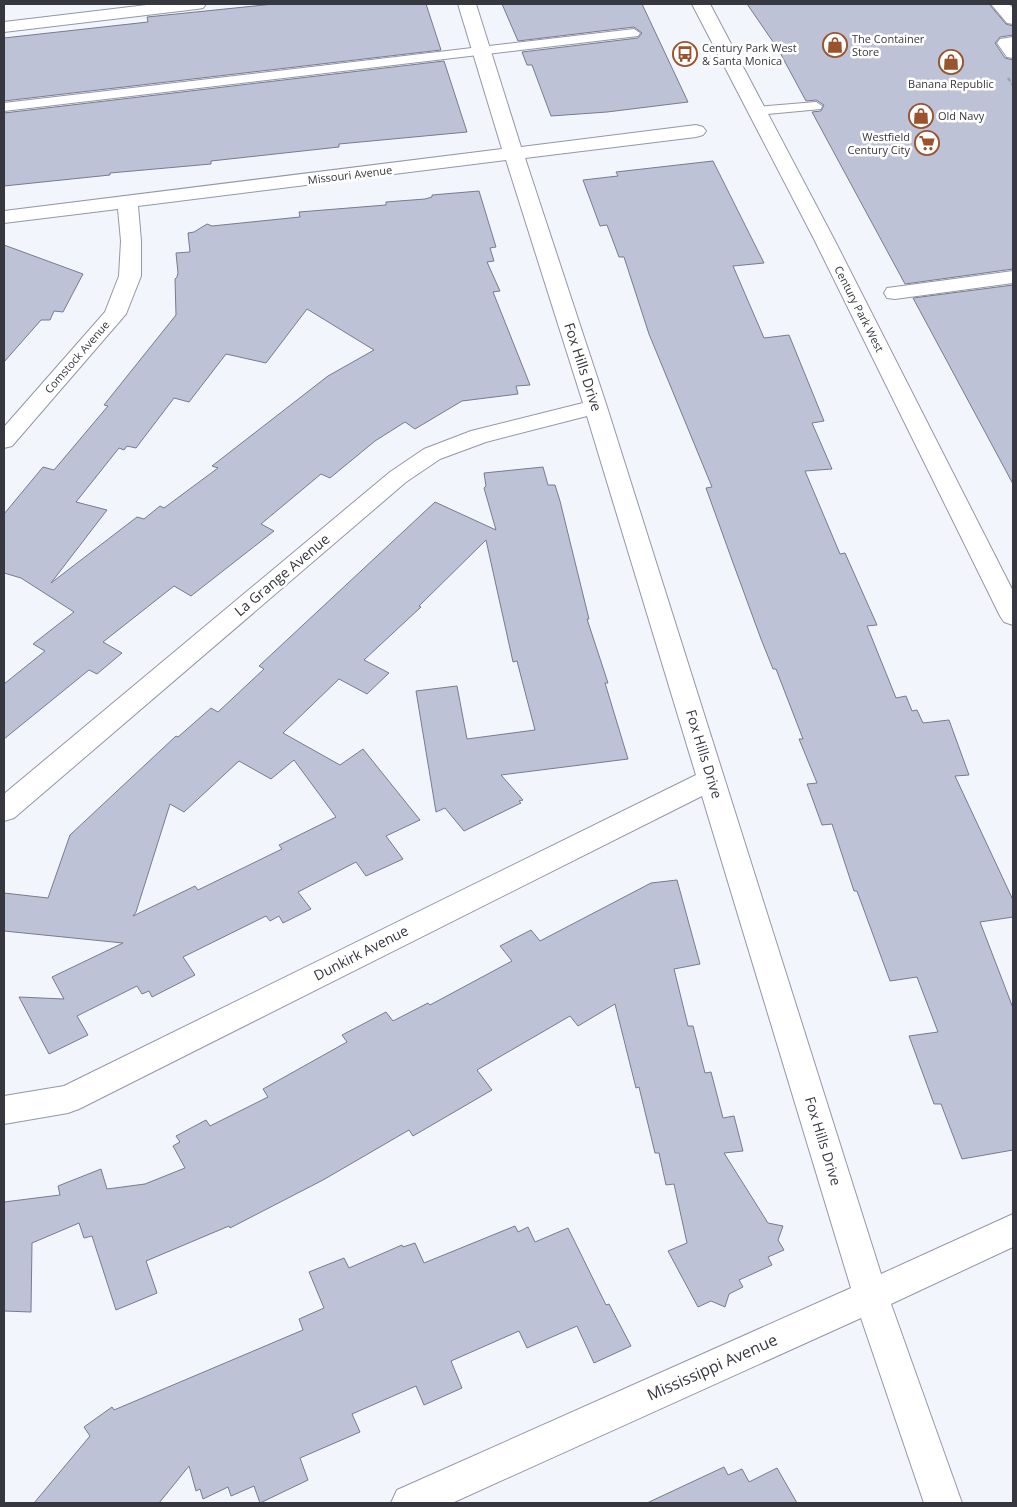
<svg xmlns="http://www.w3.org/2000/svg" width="1017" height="1507" viewBox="0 0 1017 1507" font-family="'Open Sans',sans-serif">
  <rect width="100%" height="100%" fill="#f3f5fd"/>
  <path fill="#bdc2d6" stroke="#777b8d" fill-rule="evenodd" d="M274,4H426L441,50L4,101V38L148,22L147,17Z
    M502,4H642L688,102L607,112L551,116L532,65H527L522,52L638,38L642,33L634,27L518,41Z
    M747,4H989L1006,24L1013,26V35L1000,37L995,43L1005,58L1013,60V269L905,284L812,112L821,111L824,105L816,100L806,101L778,49Z
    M444,61L467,132L339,144V147L211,161V164L110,173V175L4,186V113Z
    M713,161L764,263L733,266L764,338L789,335L824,421L812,423L832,469L805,471L840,554L845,553L877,625L867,626L896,698L906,696L912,711L917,710L923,723L949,720L969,775L955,776L1013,900V917L980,922L1013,1008V1150L962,1159L941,1104H934L909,1036L938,1032L917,977L890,981L857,891H854L832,824L822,825L807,784L817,783L799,739H803L776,669H773L761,639L732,560L706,488L712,487L649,334L624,257H619L607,225L600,226L583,180L618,176L616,172Z
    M479,191L496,247L490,248L494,261L487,262L500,291L493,292L530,385L516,386L518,394L462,401L415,429L405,422L375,441L330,478L321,474L261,524L274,531L191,596L174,586L103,642L122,653L97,674L89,670L4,739V684L45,651L33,644L74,612L21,578L4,573V514L43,467L54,470L108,406L104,405L176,315L175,279L177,277L178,273L176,253L190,252L188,233L194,232L207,224L212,226L300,217L299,212L386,205V202L425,199L432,197V195ZM307,309L374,350L328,376L212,466L218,468L164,508L160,506L144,519L137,517L51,583L107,510L76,502L119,448L124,450L127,446L136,448L174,398L189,402L226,354L266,363Z
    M4,245L83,274L63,312L54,311L50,320H41L4,362Z
    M1013,285V484L913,298Z
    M543,467L548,485H555L560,501L589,619H587L608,683H605L628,759L501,775L523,800L519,801L521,803L464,831L445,808L436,812L416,691L457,686L467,739L535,730L517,661L513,662L486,540L419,606L421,607L364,660L389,673L367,694L339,679L283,733L340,765L363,749L420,820L386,836L403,859L366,876L356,862L298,892L311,909L283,923L279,916L270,921L266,916L183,957L195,975L152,997L149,991L142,994L137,986L77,1016L88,1035L49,1054L19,997L64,999L52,977L123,943L4,931V893L48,898L70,835L176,736L178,737L211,708L218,712L264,669L259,666L435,502L496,530L484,488L486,486L484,473ZM294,760L336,817L279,845L282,849L198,890L195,886L133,916L136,912L170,804L184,812L239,761L271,779Z
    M677,880L700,964L674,969L688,1026H693L705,1073L711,1072L723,1118L734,1116L743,1151L724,1153L768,1223L783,1226L778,1240L784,1250L768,1257L772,1265L739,1280L743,1287L729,1294L725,1307L711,1301L698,1307L668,1251L687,1243L674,1184L666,1185L659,1153H655L639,1087L636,1088L615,1004L578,1026L570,1016L477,1070L492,1090L413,1136L409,1130L323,1180L230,1228L229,1226L146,1261L157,1293L116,1310L92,1236L84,1238L79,1223L32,1243L31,1312L4,1311V1202L60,1195L58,1186L101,1169L107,1189L145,1184L185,1168L173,1146L180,1142L176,1136L206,1120L210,1126L268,1097L263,1089L347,1042L342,1035L386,1012L393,1021L428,1003L430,1005L512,961L500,946L531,930L540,941L651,883Z
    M515,1226L518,1232L528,1227L535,1242L568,1228L606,1305L609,1304L631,1346L594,1363L577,1326L527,1348L519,1331L451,1361L462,1388L424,1405L416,1386L352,1414L360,1432L300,1458L308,1480L260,1503L254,1486L231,1496L228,1487L203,1499L200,1489L196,1491L189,1466L159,1503H34L90,1436L84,1427L112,1407L114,1410L303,1330L299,1319L324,1308L309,1272L344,1258L349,1268L402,1245L403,1247L415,1243L424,1263Z
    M724,1467L728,1475L742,1469L749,1482L777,1468L797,1503H647Z"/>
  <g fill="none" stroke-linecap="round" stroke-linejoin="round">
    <defs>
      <path id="service" d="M634,29L640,33L638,36L4,111V103Z
        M816,102L822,106L821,109L757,115L751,111L757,107Z"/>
      <path id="pedestrian" d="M991,4H1009L1013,8V24L1007,23Z
        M1013,37V58L1007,57L997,43L1000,39Z
        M1013,271V283L895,299L887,298L884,293L887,288L895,287Z"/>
      <path id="minor" d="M155,4H206L203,8L197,9L4,32V22Z
        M458,4H476L521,147L696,125L703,127L706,131L703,135L696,137L525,158L607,407L881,1274L1013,1214V1247L891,1304L962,1503H924L861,1318L452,1503H391L397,1490L851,1288L702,796L79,1109L68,1113L4,1124V1096L64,1086L696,775L587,416L486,442L440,459L406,482L14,818L4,821V794L390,472L424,449L471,431L583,403L506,160L138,206L141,241V276L126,314L12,446L4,448V427L105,312L119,276L121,241L118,209L4,223V211L502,149Z"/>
      <path id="secondary" d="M692,4H710L835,241L1013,591V625L1004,622L1000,616L815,241Z"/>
    </defs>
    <use href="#service" stroke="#9297aa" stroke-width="2"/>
    <use href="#pedestrian" stroke="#9297aa" stroke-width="2"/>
    <use href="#minor" stroke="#9297aa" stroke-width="2"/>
    <use href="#secondary" stroke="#9297aa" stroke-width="2"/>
    <path stroke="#a1a3ab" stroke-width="2.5" stroke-dasharray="4 2" stroke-linecap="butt" d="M1008,78L1013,85"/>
    <use href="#service" fill="#fff" fill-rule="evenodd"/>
    <use href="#pedestrian" fill="#fff" fill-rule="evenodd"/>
    <use href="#minor" fill="#fff" fill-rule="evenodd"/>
    <use href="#secondary" fill="#fff" fill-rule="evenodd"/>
  </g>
  <defs>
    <symbol id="shop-ring" viewBox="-11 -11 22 22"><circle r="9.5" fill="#fff" stroke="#9a532c" stroke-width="1.5"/><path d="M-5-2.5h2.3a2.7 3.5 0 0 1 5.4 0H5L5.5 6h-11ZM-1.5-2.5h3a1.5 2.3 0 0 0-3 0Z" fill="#9a532c"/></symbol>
    <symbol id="bus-ring" viewBox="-11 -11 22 22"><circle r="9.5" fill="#fff" stroke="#9a532c" stroke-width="1.5"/><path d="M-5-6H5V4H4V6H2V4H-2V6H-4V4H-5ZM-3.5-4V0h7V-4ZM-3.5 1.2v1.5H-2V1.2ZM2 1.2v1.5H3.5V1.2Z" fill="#9a532c"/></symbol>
    <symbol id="supermarket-ring" viewBox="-11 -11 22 22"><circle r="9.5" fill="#fff" stroke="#9a532c" stroke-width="1.5"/><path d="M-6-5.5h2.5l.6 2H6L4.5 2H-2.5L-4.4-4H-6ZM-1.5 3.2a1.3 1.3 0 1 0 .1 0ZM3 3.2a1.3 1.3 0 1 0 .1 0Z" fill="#9a532c"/></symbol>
  </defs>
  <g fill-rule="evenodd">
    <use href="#shop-ring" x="821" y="31" width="28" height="28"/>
    <use href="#bus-ring" x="671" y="40" width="28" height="28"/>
    <use href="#shop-ring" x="937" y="48" width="28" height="28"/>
    <use href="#shop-ring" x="907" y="102" width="28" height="28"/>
    <use href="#supermarket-ring" x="913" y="129" width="28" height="28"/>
  </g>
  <g text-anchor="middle" stroke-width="5" stroke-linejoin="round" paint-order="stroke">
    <g font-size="11" fill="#36373f" stroke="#fff" text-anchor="start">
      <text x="852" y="43">The Container<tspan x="852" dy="13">Store</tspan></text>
      <text x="702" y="52">Century Park West<tspan x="702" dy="13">&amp; Santa Monica</tspan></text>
      <text x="951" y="88" text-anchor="middle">Banana Republic</text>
      <text x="938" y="120">Old Navy</text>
      <text x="910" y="141" text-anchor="end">Westfield<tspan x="910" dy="13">Century City</tspan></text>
    </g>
    <g font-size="11" fill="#36373f" stroke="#fff">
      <text transform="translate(350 175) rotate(-7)" y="4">Missouri Avenue</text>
      <text transform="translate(859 309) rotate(63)" y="4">Century Park West</text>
      <text transform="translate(77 357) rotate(-49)" y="4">Comstock Avenue</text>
    </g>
    <g font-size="14" fill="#36373f" stroke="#fff">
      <text transform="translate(583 367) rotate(72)" y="5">Fox Hills Drive</text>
      <text transform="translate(282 575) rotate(-40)" y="5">La Grange Avenue</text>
      <text transform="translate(704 754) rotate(73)" y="5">Fox Hills Drive</text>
      <text transform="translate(361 953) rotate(-27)" y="5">Dunkirk Avenue</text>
      <text transform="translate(823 1141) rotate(73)" y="5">Fox Hills Drive</text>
    </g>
    <g font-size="16" fill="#36373f" stroke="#fff">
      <text transform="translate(712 1367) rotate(-24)" y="6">Mississippi Avenue</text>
    </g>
  </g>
  <rect width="1017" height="1507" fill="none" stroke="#36373f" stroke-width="10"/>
</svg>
